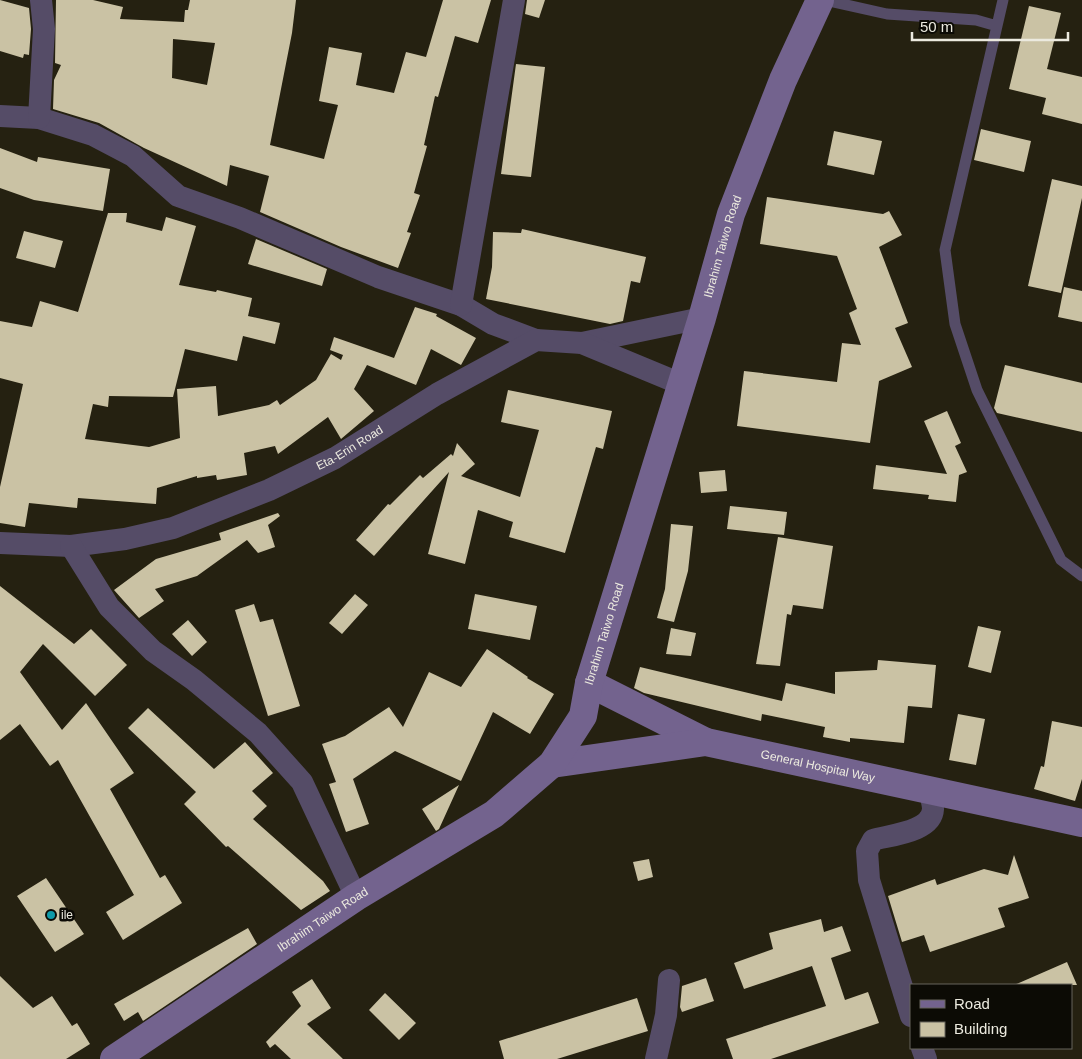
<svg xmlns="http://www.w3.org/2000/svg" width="1082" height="1059" viewBox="0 0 1082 1059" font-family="Helvetica,sans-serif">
  <rect width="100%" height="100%" fill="#252111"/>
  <path fill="#cac2a4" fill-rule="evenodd" d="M0,0L29,8L31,29L29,55L24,54L23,58L0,51Z
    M56,0H93L123,7L120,19L184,22L185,10H188L190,0H296L292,33L270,145L324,159L338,105L319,101L329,47L362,53L356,85L394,93L406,52L426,57L443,0H491L478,43L455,36L438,97L435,96L424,145L427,146L414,193L420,195L407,232L411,233L398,268L341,247L260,212L269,176L230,165L227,186L144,148L99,123L53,109L54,80L61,65L55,63ZM173,39L215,43L207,85L172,78Z
    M527,0H545L539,18L525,14Z
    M1029,6L1061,13L1047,69L1082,77V124L1042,114L1046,98L1009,89Z
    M516,64L545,67L531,177L501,174Z
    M981,129L1031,141L1024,172L974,160Z
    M834,131L882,141L874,175L827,165Z
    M0,148L37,162L38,157L110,169L103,211L34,200L0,188Z
    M1052,179L1082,186V198L1061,293L1028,286Z
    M767,197L883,214L889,211L902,235L879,247L908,323L895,328L912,367L879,381L870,443L737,426L744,371L837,382L842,343L861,345L849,313L857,309L837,256L760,244Z
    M108,213H127L126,222L162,231L166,217L196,226L179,285L216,292L217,290L252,298L248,316L280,323L275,344L243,336L237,361L185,349L173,397L109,396L108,407L93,404L85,439L149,447L180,438L177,389L216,386L218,416L269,405L277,400L280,405L316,380L331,354L341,360L343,355L330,350L334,337L394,358L415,307L437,314L436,316L476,338L461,365L431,349L416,385L367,365L354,389L374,411L341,439L328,417L278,454L275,446L244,453L247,475L217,480L216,475L197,478V476L157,488L156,504L78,498L77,508L29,503L25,527L0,523V487L23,384L0,378V321L32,327L40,301L78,312Z
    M522,229L646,257L640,283L631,281L623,321L610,324L486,299L492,267L493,232L521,233Z
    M24,231L63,241L55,268L16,258Z
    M256,239L327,269L322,286L248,264Z
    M1064,287L1082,291V322L1058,317Z
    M1005,365L1082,383V432L997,413L994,408Z
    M508,390L612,411L603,449L596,447L565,553L509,537L513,522L478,510L465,564L428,554L449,472L374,556L356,540L388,504L390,505L420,475L423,478L451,454L453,456L457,443L475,464L461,476L520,497L539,430L501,422Z
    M947,411L961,443L955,446L967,472L959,475L956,502L928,499L929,495L873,489L876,465L947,474L924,421Z
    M725,470L727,491L701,493L699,472Z
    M730,506L787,512L784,535L727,529Z
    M278,513L280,516L268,525L275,547L258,553L247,540L197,576L155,589L164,601L139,618L114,590L156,559L221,540L219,533Z
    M671,524L693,526L688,571L674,622L657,618L665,589Z
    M778,537L833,546L823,609L793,605L791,615L787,614L780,666L756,664Z
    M0,586L74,644L91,629L127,665L95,696L43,644L20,672L62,730L86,703L134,773L110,789L160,878L165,875L182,903L123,940L106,912L134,895L58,760L50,766L20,724L0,740Z
    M355,594L368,605L342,634L329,623Z
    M475,594L537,606L530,640L468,629Z
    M254,604L260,622L273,619L300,706L268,716L235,610Z
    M188,620L207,642L192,656L172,634Z
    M978,626L1001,631L991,673L968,667Z
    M671,628L696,633L691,656L666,654Z
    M487,649L528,677L527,678L554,694L530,734L493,712L461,781L395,751L353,779L369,824L346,832L329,784L336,782L322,744L345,736L389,707L403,727L429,672L461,687Z
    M878,660L936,665L932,708L908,706L904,743L850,738V742L823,737L825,727L762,714L761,721L644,693L634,688L640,667L782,701L786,683L835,694V672L877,670Z
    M148,708L214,769L245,742L273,773L252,791L267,806L253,819L323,881L330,891L301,910L228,846L226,847L184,804L196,792L128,728Z
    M958,714L985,719L976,765L949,760Z
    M1052,721L1082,727V779L1075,801L1034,789L1041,766L1044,767Z
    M459,785L439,829L436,831L422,809Z
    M1014,855L1029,898L998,908L1005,927L930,952L924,935L902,942L888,896L935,879L937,885L984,869L1008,875Z
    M649,859L653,877L638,881L633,862Z
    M46,878L84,934L55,952L17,896Z
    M821,919L824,932L842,926L851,951L831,958L845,1000L868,992L879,1023L771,1059H733L726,1039L826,1006L812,966L744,989L734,963L773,949L769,933Z
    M248,928L257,944L143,1021L138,1012L124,1021L114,1004Z
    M1067,962L1077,985H1014Z
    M0,976L33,1008L52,996L72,1026L77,1023L90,1044L66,1059H0Z
    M706,978L714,1001L682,1012L680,1007L682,986Z
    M312,979L331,1008L307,1024L343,1059H291L275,1044L270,1048L266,1042L301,1006L292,992Z
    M385,993L416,1023L399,1040L369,1010Z
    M637,998L648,1031L557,1059H504L499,1041Z"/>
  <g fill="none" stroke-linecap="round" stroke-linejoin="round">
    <path stroke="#554c67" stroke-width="11" d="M824,0L887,14L976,20L997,26
      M1003,0L945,250L955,324L977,390L1061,560L1082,576"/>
    <g stroke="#554c67" stroke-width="22">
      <path d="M0,116L39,118L93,135L133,156L178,196L240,218L378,277L461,305L493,324L536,340"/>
      <path d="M39,118L44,29L41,0"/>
      <path d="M461,305L514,0"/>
      <path d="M582,343L702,318"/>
      <path id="s1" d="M0,543L71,546L125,539L173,528L269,490L335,458L437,394L536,340L582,343L681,384"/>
      <path d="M71,546L109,607L153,651L194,680L258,733L302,782L356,897"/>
      <path d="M911,1016L869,880L867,851L873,840C890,835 932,832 933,809C933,803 930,795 929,789"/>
      <path d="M922,1048L926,1059"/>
      <path d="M656,1059L666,1015L669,980"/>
    </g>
    <g stroke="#73638e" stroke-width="28">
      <path d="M589,683L706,742"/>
      <path id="s2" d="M552,764L706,742L1082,823"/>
      <path id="s3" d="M114,1059L356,897L494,814L552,764L583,716L589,683L702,318L731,214L783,80L820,0"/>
    </g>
  </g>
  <circle fill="#0f9aa8" stroke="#0c0b05" stroke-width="2" cx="51" cy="915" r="5"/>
  <g text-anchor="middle" stroke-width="5" stroke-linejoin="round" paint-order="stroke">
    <g font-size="12" fill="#eceadf" stroke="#0c0b05">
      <text dy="4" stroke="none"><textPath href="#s3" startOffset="1076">Ibrahim Taiwo Road</textPath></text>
      <text dy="4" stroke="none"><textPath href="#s1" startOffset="369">Eta-Erin Road</textPath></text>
      <text dy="4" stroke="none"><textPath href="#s3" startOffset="671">Ibrahim Taiwo Road</textPath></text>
      <text dy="4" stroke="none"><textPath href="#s2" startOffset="270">General Hospital Way</textPath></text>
      <text dy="4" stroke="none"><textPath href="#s3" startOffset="251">Ibrahim Taiwo Road</textPath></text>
    </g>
    <g font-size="12" fill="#eceadf" stroke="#0c0b05" text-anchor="start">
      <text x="61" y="919">ile</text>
    </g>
  </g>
  <rect x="910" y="984" width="162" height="65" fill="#0c0b05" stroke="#66645c"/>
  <rect x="920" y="1000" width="25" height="8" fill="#73638e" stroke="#66645c"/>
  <text x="954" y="1009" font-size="15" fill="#eceadf">Road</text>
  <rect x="920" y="1022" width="25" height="15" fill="#cac2a4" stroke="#66645c"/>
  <text x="954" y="1034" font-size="15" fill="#eceadf">Building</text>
  <path d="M912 32v8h156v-8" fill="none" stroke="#eceadf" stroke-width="2.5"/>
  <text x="920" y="32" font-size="15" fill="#eceadf" stroke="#0c0b05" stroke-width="4" paint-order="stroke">50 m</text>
</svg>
